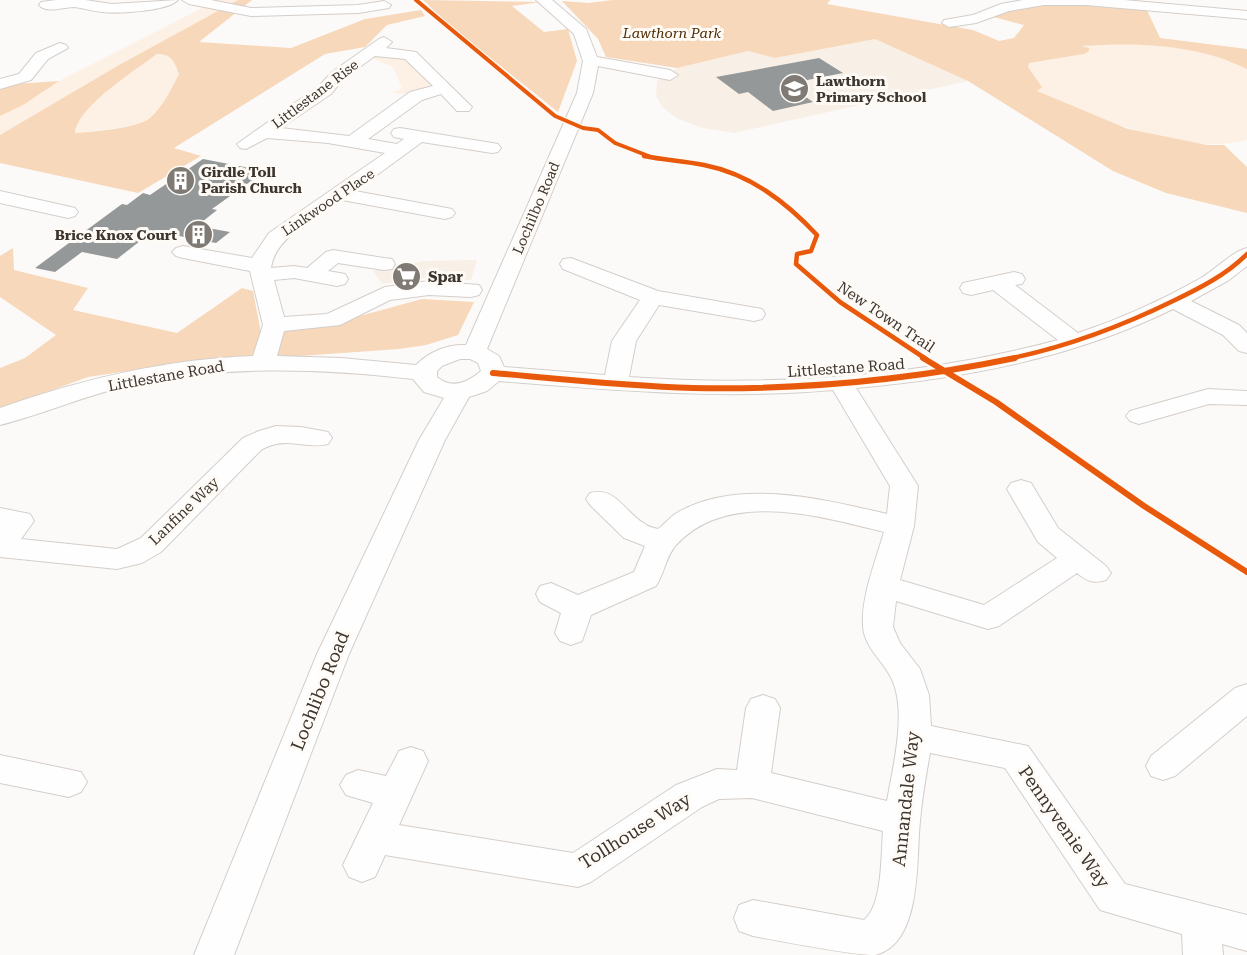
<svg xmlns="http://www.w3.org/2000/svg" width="1247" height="955" viewBox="0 0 1247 955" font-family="'Roboto Serif',serif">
  <rect width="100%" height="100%" fill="#fcfaf8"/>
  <path fill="#f8efe6" d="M875,39L968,81L734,133L702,128L678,119L663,108L656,96L657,81L677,68L748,51L775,58Z
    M477,260L471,280L421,278L382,284L373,271L424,261Z"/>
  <path fill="#fdf0e4" d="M218,0H238L119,65L0,135V116L23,104L59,81Z
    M1097,44C1147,44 1201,45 1247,69V140C1183,157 1098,117 1039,93L1037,91L1042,87L1028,67L1029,63L1084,54L1078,46Z
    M157,54H168L173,59L179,74C171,89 163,107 150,118C138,129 93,130 75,133C78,106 135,71 157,54Z
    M376,54H401L431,80L429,89C416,91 406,95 393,93L402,88L393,67L370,57Z"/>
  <path fill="#f7d8ba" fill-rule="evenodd" d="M238,0H252L199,42L291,48L365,19L421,10L425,16L387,25L365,47L325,54L174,148L201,156L138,193L0,163V135L119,65ZM157,54C172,54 174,61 179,74C171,89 163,107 150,118C139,128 91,132 75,133C78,106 136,70 157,54Z
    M423,0L541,2L512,6L544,32L568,29L577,61L558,112L452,27Z
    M613,0H830L827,4L973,30L999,41L1014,38L1024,25L986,15L1044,1L1145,6L1160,38L1247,49V69C1198,44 1135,42 1081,46L1089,48V51L1084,54L1029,63L1028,67L1042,87L1037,91L1128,129L1207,145H1224L1247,167V213L1166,193L1113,171L968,81L875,39L775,58L748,51L677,68L606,57L598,39L562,1L588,3Z
    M59,81L23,105L0,116V85Z
    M13,248L14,270L88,288L73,310L177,333L242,288L253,291L261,333L327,325L422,299L474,302L458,335L426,345L399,349L161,366L88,377L0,409V368L25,358L56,335L0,297V256Z"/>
  <path fill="#949898" d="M819,58L843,73L787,84L813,102L773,111L748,92L739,94L716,77Z
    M203,159L265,171L212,209L217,210L197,226L230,232L216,243L153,231L117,259L82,252L55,272L35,268L122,204L127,205L143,193L150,195Z"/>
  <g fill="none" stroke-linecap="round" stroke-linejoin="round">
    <defs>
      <path id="minor" d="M56,0H85L112,4L178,0C168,11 118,14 102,12C92,11 83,8 74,7C63,7 47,14 39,5L41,2Z
        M182,0H211L251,8L358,5L384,1L391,5L389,8L358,13L251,16L189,4Z
        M536,0H552L586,29L597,57L670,70L678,75L670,80L598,66L593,93L487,349L499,356L504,367L605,375L612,341L640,300L563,269L560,264L563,259L571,258L658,291L762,309L765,314L762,319L754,321L659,305L636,341L629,377C771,387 920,377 1058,340L993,290L971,295L963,293L960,288L963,283L1014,272L1022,274L1025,279L1022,284L1015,285L1078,333C1120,319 1162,300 1201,278C1215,270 1233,251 1247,248V266L1229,280L1191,301L1239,325L1247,333V353L1239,351L1223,335L1173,309C1073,358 967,378 856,388L918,486L914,526L900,580L984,605L1057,558L1038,542L1007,489L1011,483L1021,480L1031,483L1058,528L1106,566L1111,573L1106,580C1093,584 1087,581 1077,573L999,626L988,629L896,601L893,627L900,643L920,669L929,695L931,726L1028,746L1125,884L1247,915V951L1222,944L1223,955H1183L1182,934L1100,910L1005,768L930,753C926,775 922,798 920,821C916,857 923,944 875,955C852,955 780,941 753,936L739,931L734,918L739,905L753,900L864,920C883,905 881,854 883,831L752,798L719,799L702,807L591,882L578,887L385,855L375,877L362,882L349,877L343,865L373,803L346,795L340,785L346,775L358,770L386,776L399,751L411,747L423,751L428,761L399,825L573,853L676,785L717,769L737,770L746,708L751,699L763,695L775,699L780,708L771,773L887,801C893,766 909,706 889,674C880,658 864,646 863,626C861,597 876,560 884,532C819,516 728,489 676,545C666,556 664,574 656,586L591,615L582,641L571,645L560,641L555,633L561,613L540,602L536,594L540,586L551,583L578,595L634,572L645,546L624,538L590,505L586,499L590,493C616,486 625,513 645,524C648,527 654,528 658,529C664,525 669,518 675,514C735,477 823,499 887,514L890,486L833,390C721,400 611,390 499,381L487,391L469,397L445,440L349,654L234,955H194L317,654L419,440L444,398L424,392L413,379C317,368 222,365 127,386C84,396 43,414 0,425V408C82,379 167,359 253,356L263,325L250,271L183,258L176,256L172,252L176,248L183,246L252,258L269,233L385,153L328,143L267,138L246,149L240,148L237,144L319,86L332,72L379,39L384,37L392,42L386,48L416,52L472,107L469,111H457L441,94L422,100L368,139L397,144L404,139L394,137L391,133L394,129L400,128L492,143L498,144L501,148L498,152L492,153L422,142L355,191L452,209L455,213L452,217L445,219L342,200C318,217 275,236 271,268L294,266L307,268L326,252L333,250L384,258L392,259L395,264L392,269L384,270L338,263L328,271L345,274L348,279L345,284L337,286L294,278L274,280L284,317L327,314L385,287L429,281L479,285L482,290L479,295L471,297L429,295L390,300L340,325L284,331L277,356L341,358L416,365C429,352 447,344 466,345L577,93L583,61L574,34ZM375,56L405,59L433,86L410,92L349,136L281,128L331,94L344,78ZM460,359H470L478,363L481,371C468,382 452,390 437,377V371L442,366Z
        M1023,0H1124L1247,11V19L1086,5H1044L1009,11L976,23L949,27L942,23L944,20L973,15L1001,4Z
        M60,43L66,45L68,48L48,59L31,80L0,89V79L19,74L36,53Z
        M0,191L75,208L78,212L75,216L68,218L0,203Z
        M1208,389L1247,391V405L1209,404L1139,424L1130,421L1126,416L1130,411Z
        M276,426L301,427L328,432L332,438L328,444C304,450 287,435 261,450L161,552L142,563L117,569L0,557V508L30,514L34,521L21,539L117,549L141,538L243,438L259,431Z
        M1247,684V716L1175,776L1163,780L1151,776L1146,766L1151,756L1235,688Z
        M0,755L81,772L87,782L81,792L69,797L0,783Z"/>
    </defs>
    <use href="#minor" stroke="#d3ceca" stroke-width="2"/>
    <use href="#minor" fill="#fffefe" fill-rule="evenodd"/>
    <defs>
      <path id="cycleway-far2" d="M416,0L555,116L583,128L598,130L615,143L651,157"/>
      <path id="cycleway-far1" d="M644,156C664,160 684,161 704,165C750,174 786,202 817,235L811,251L797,254L796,264L840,302L926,359
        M1008,359C1066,347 1120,327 1173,301C1200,288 1226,275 1247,254"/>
      <path id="cycleway" d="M923,358L996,402L1144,506L1247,572
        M493,373C560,379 626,386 693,388C800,390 910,380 1015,358"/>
    </defs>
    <use href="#cycleway-far2" stroke="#fefaf6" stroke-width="6"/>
    <use href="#cycleway-far1" stroke="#fefaf6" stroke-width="8"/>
    <use href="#cycleway" stroke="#fefaf6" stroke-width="10"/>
    <use href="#cycleway-far2" stroke="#e8590c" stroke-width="4"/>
    <use href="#cycleway-far1" stroke="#e8590c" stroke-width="4.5"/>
    <use href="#cycleway" stroke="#e8590c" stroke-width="6"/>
  </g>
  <defs>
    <symbol id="school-disc" viewBox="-11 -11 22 22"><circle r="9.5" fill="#807a75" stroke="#fefaf6"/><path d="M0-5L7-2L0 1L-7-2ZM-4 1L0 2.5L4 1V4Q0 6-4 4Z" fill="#fff"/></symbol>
    <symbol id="building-disc" viewBox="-11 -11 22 22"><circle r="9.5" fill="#807a75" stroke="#fefaf6"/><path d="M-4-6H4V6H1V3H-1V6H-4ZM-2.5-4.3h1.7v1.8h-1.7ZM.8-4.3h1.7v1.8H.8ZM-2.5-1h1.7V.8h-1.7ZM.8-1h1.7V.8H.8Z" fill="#fff"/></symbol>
    <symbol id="supermarket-disc" viewBox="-11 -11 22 22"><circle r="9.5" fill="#807a75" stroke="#fefaf6"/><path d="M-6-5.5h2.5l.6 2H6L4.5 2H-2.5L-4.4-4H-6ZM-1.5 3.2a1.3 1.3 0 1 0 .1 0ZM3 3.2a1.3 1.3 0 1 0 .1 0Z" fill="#fff"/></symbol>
  </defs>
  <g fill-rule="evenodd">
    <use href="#school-disc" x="778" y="72" width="33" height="33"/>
    <use href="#building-disc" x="164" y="164" width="33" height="33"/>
    <use href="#building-disc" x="182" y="218" width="33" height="33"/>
    <use href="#supermarket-disc" x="390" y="260" width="33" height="33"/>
  </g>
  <g text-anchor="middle" stroke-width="6" stroke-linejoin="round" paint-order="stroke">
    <g font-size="14" font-style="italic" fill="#4c2900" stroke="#fefaf6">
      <text x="672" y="38">Lawthorn Park</text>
    </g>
    <g font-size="14" font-weight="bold" fill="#3d352e" stroke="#fefaf6" text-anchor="start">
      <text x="816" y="86">Lawthorn<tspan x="816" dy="16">Primary School</tspan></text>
      <text x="201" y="177">Girdle Toll<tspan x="201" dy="16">Parish Church</tspan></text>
      <text x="177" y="240" text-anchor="end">Brice Knox Court</text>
    </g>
    <g font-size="14" fill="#3d352e" stroke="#fefaf6">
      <text transform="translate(315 94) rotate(-37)" y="5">Littlestane Rise</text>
      <text transform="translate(328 202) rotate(-34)" y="5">Linkwood Place</text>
      <text transform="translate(536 208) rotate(-67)" y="5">Lochilbo Road</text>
    </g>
    <g font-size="15" font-weight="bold" fill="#3d352e" stroke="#fefaf6" text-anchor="start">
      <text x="428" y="282">Spar</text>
    </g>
    <g font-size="15" fill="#3d352e" stroke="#fefaf6">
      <text transform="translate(886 317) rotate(34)" y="5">New Town Trail</text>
      <text transform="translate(846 368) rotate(-4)" y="5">Littlestane Road</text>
      <text transform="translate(166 376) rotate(-10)" y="5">Littlestane Road</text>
      <text transform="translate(184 511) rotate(-44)" y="5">Lanfine Way</text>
    </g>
    <g font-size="18" fill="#3d352e" stroke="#fefaf6">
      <text transform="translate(320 691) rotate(-68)" y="6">Lochlibo Road</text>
      <text transform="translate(906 799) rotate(-84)" y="6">Annandale Way</text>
      <text transform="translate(1064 827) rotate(55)" y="6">Pennyvenie Way</text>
      <text transform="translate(635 831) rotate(-32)" y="6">Tollhouse Way</text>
    </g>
  </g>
</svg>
